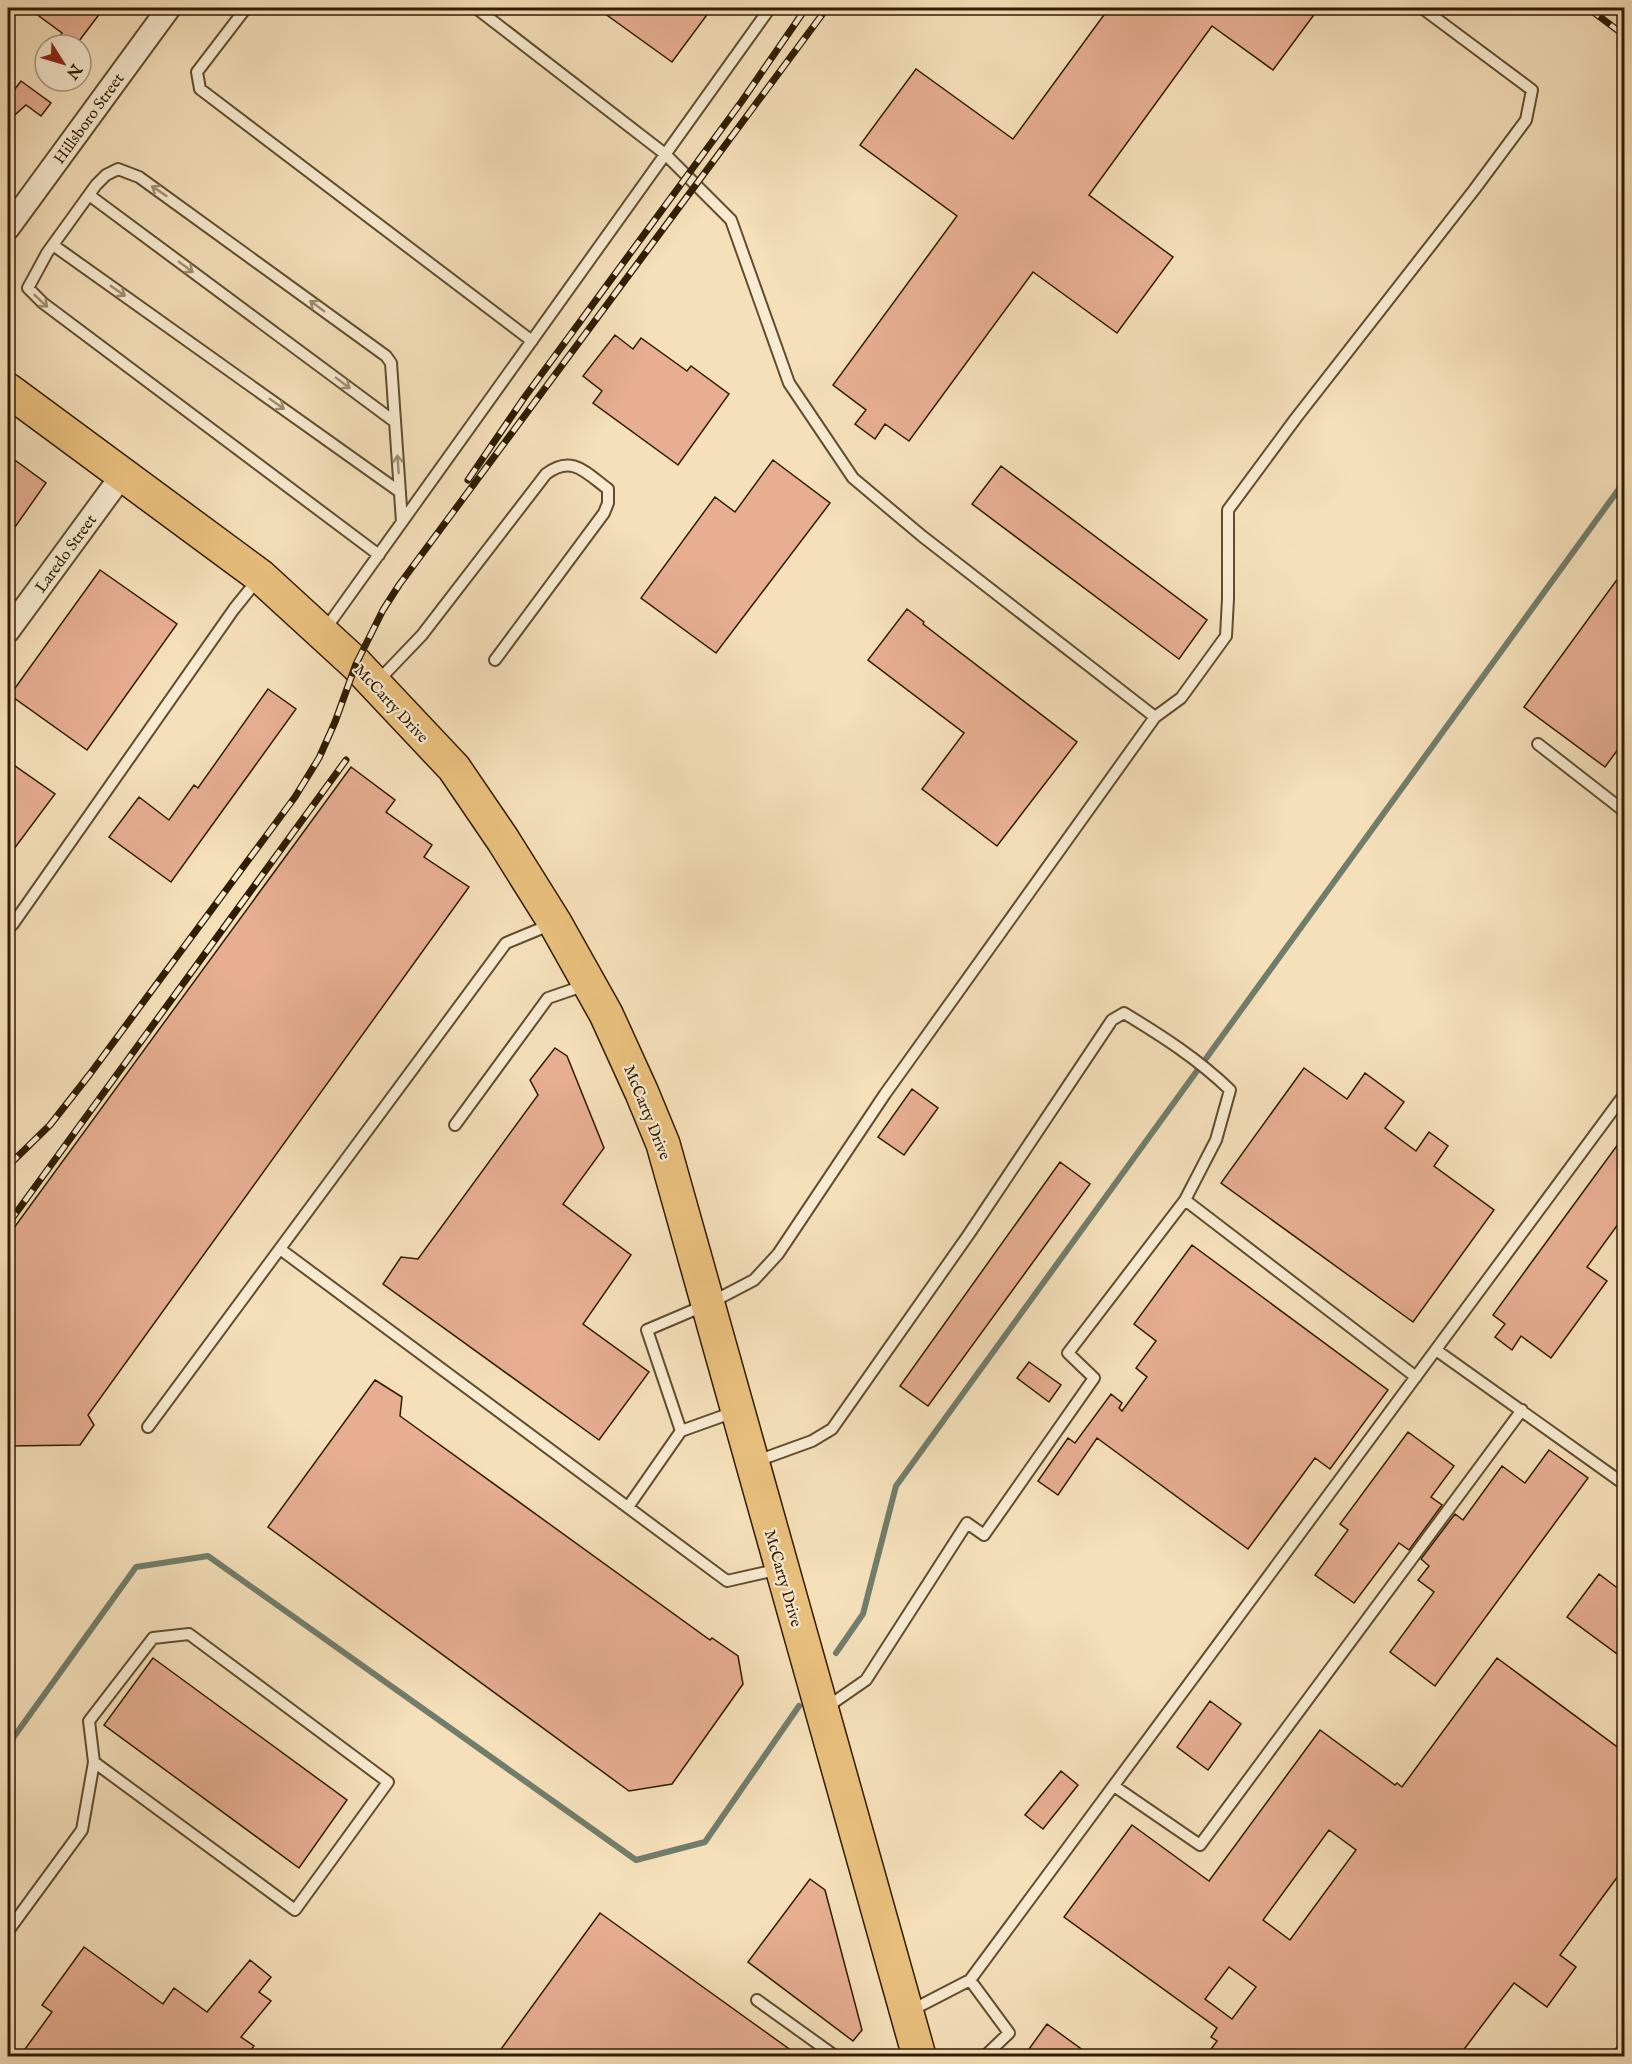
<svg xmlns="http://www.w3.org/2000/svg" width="1632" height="2064" viewBox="0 0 1632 2064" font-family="'IM FELL English',serif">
  <rect width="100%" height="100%" fill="#f5e0ba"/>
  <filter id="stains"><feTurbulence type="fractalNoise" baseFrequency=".00333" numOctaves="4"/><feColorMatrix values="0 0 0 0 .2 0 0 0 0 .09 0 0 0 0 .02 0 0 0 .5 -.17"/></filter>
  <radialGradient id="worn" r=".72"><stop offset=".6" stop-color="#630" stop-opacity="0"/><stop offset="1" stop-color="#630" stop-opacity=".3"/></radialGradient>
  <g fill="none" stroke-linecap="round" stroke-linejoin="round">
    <path stroke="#717d6b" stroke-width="6" d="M836,1653L863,1614L896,1486L1624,482
      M8,1745L136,1567L208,1556L636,1860L705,1842L799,1706"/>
  </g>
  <path fill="#e7ae92" stroke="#301c00" stroke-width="1.5" fill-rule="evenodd" d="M28,8H104L76,45H69L58,38L62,33Z
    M597,8H712L672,62Z
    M1109,8H1319L1273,70L1212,26L1089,195L1173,257L1117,333L1033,272L909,441L885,424L875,439L855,424L866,410L833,385L957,216L860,145L916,69L1013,139Z
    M21,81L51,103L41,116L26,105L8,121V98Z
    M615,335L633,349L641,338L687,371L691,366L729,394L678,465L593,403L602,391L583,376Z
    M8,455L46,483L8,537Z
    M773,460L830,503L716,653L641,598L715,497L735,512Z
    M1001,466L1207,620L1179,659L972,504Z
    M100,570L177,624L87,750L10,695Z
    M1624,570V741L1605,767L1524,707Z
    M907,609L924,622L923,624L1077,742L997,846L922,789L964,733L868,660Z
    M268,689L296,709L171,882L109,837L139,797L169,820L194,785L198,788Z
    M8,761L55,794L8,857Z
    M351,767L395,800L386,812L432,845L424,857L469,887L88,1415L94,1425L80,1445L8,1446V1236Z
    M555,1048L567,1056L604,1148L563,1204L631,1255L583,1324L649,1372L599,1440L383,1284L401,1257L418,1259L538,1095L530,1080Z
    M1304,1068L1347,1099L1365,1073L1404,1102L1385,1128L1416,1151L1429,1132L1448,1146L1434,1166L1494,1210L1413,1322L1221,1183Z
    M912,1089L938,1108L904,1155L878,1137Z
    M1624,1136V1216L1587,1267L1607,1281L1551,1358L1521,1336L1512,1350L1495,1337L1505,1324L1493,1315Z
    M1060,1162L1090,1184L928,1406L900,1386Z
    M1192,1245L1388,1390L1330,1469L1315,1458L1248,1549L1097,1438L1058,1495L1038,1481L1068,1438L1075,1443L1111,1394L1122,1403L1119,1408L1122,1411L1147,1377L1136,1368L1156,1341L1134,1324Z
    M1029,1362L1061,1385L1049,1402L1017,1378Z
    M375,1380L402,1397L400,1416L710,1640L712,1638L738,1656L743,1684L672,1784L629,1791L268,1527Z
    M1408,1432L1454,1466L1431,1497L1442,1505L1409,1550L1399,1543L1354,1603L1315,1575L1348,1530L1340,1524Z
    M1549,1450L1588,1478L1435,1686L1390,1652L1434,1592L1418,1580L1429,1566L1421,1559L1455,1514L1463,1520L1502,1466L1525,1483Z
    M1599,1574L1624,1593V1659L1567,1617Z
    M153,1658L347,1800L299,1868L104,1725Z
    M1497,1658L1624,1752V1868L1560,1955L1576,1967L1547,2007L1514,1983L1459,2056H1206L1217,2041L1211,2037L1217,2028L1064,1917L1132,1825L1209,1881L1320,1730L1395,1785L1397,1783L1402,1787ZM1329,1830L1356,1850L1290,1940L1263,1920ZM1229,1967L1256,1987L1232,2019L1205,1999Z
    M1210,1701L1241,1724L1208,1770L1177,1747Z
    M1061,1771L1078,1785L1043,1829L1025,1815Z
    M810,1879L825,1890L862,2030L853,2041L748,1962Z
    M600,1913L799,2056H496Z
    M84,1947L163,2004L174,1988L207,2012L250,1960L271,1977L259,1992L271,2001L241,2037L254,2046L246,2056H20L52,2012L42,2005Z
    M1047,2024L1091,2056H1024Z"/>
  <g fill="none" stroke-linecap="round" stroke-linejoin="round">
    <defs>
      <path id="lane" d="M246,8L197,72L200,89L532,341
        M476,8L665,154L731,220L789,383L853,478L922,536L1155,717L1181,698L1226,636L1228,599V510L1296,418L1474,190L1526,120L1532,90L1422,8
        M89,195L395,422
        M53,245L400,492
        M379,555L43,303L28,288L47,253L96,185L106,175L118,169L139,177L386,356L391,363L402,522
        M324,631L770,8
        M377,682L422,635L546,474C572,454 586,473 608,489V503L604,513L495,660
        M1538,744L1624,811
        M8,928L13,924L234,609L259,578
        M455,1125L548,998L586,985
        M280,1249L727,1581L780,1569
        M1436,1350L1624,1484
        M148,1427L506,943L552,924
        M681,1431L647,1330L708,1304L754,1280L778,1254L885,1094L1155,717
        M754,1462L812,1441L832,1429L969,1234L1112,1020L1124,1013C1162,1036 1198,1059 1230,1090L1216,1140L1185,1200
        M628,1507L681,1431L734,1412
        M189,1634L388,1782L295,1910L94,1762L89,1721L153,1638Z
        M827,1707L866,1680L967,1523L984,1535L1094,1378L1068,1353L1185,1200L1416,1377
        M1114,1786L1200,1845L1522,1410
        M8,1931L82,1830L94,1762
        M970,1980L1009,2033L985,2056
        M757,2000L835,2056
        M910,2011L970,1980L1624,1095
        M1618,2056L1624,2048"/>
      <path id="street" d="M8,228L169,8
        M8,631L123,474"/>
      <path id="primary" d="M8,390L260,576L356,664L454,768L503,840L555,923L606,1014L642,1093L663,1144L919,2056"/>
    </defs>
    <use href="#lane" stroke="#614d2e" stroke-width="14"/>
    <use href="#street" stroke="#614d2e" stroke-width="26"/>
    <use href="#primary" stroke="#301c00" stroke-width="36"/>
    <use href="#lane" stroke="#f8ebd2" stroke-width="10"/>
    <use href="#street" stroke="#f8ebd2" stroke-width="22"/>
    <use href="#primary" stroke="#eac07d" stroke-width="33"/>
    <defs>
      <path id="rail" d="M1588,8L1624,35
        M1616,8L1624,14
        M468,480L524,398L742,101L806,8
        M8,1166L50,1125L90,1074L295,797L319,758L335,722L356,664L383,610L399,585L827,8
        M8,1224L346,760"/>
    </defs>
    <use href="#rail" stroke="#301c00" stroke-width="7"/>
    <use href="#rail" stroke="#f8ebd2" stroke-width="4.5" stroke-dasharray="14" stroke-linecap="butt"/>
  </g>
  <defs><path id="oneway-shaft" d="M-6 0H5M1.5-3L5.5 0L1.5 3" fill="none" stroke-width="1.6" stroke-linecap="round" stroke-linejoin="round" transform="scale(1.5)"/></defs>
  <g stroke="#9e8e74">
    <use href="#oneway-shaft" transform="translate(159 191) rotate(-146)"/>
    <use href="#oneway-shaft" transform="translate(186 267) rotate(37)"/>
    <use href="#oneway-shaft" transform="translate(118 291) rotate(35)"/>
    <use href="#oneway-shaft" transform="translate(41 301) rotate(43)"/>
    <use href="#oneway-shaft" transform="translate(317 306) rotate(-144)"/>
    <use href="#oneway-shaft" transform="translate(343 383) rotate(37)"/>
    <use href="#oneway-shaft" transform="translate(277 404) rotate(35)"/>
    <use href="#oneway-shaft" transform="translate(398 464) rotate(-94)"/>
  </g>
  <g text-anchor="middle" stroke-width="4.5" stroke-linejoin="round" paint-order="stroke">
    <g font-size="16" fill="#301c00" stroke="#f8ebd2">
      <text transform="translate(88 118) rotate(-54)" y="6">Hillsboro Street</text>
      <text transform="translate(65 553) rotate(-54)" y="6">Laredo Street</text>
      <text transform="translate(392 703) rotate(47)" y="6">McCarty Drive</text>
      <text transform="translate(648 1112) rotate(68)" y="6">McCarty Drive</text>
      <text transform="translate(784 1578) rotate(74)" y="6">McCarty Drive</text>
    </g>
  </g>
  <rect width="1632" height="2064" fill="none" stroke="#f5e0ba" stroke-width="30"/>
  <rect x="9" y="9" width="1614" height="2046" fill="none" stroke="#301c00" stroke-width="3"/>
  <rect x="15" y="15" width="1602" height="2034" fill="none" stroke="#301c00" stroke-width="1.5"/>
  <g transform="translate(63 63) rotate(127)"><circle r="28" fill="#f8ebd2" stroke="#a8987e" stroke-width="1.5"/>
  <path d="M0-4.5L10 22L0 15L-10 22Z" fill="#8f2418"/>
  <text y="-9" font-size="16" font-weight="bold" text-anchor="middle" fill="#301c00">N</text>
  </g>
  <rect width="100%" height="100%" filter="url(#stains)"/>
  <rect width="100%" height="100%" fill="url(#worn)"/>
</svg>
